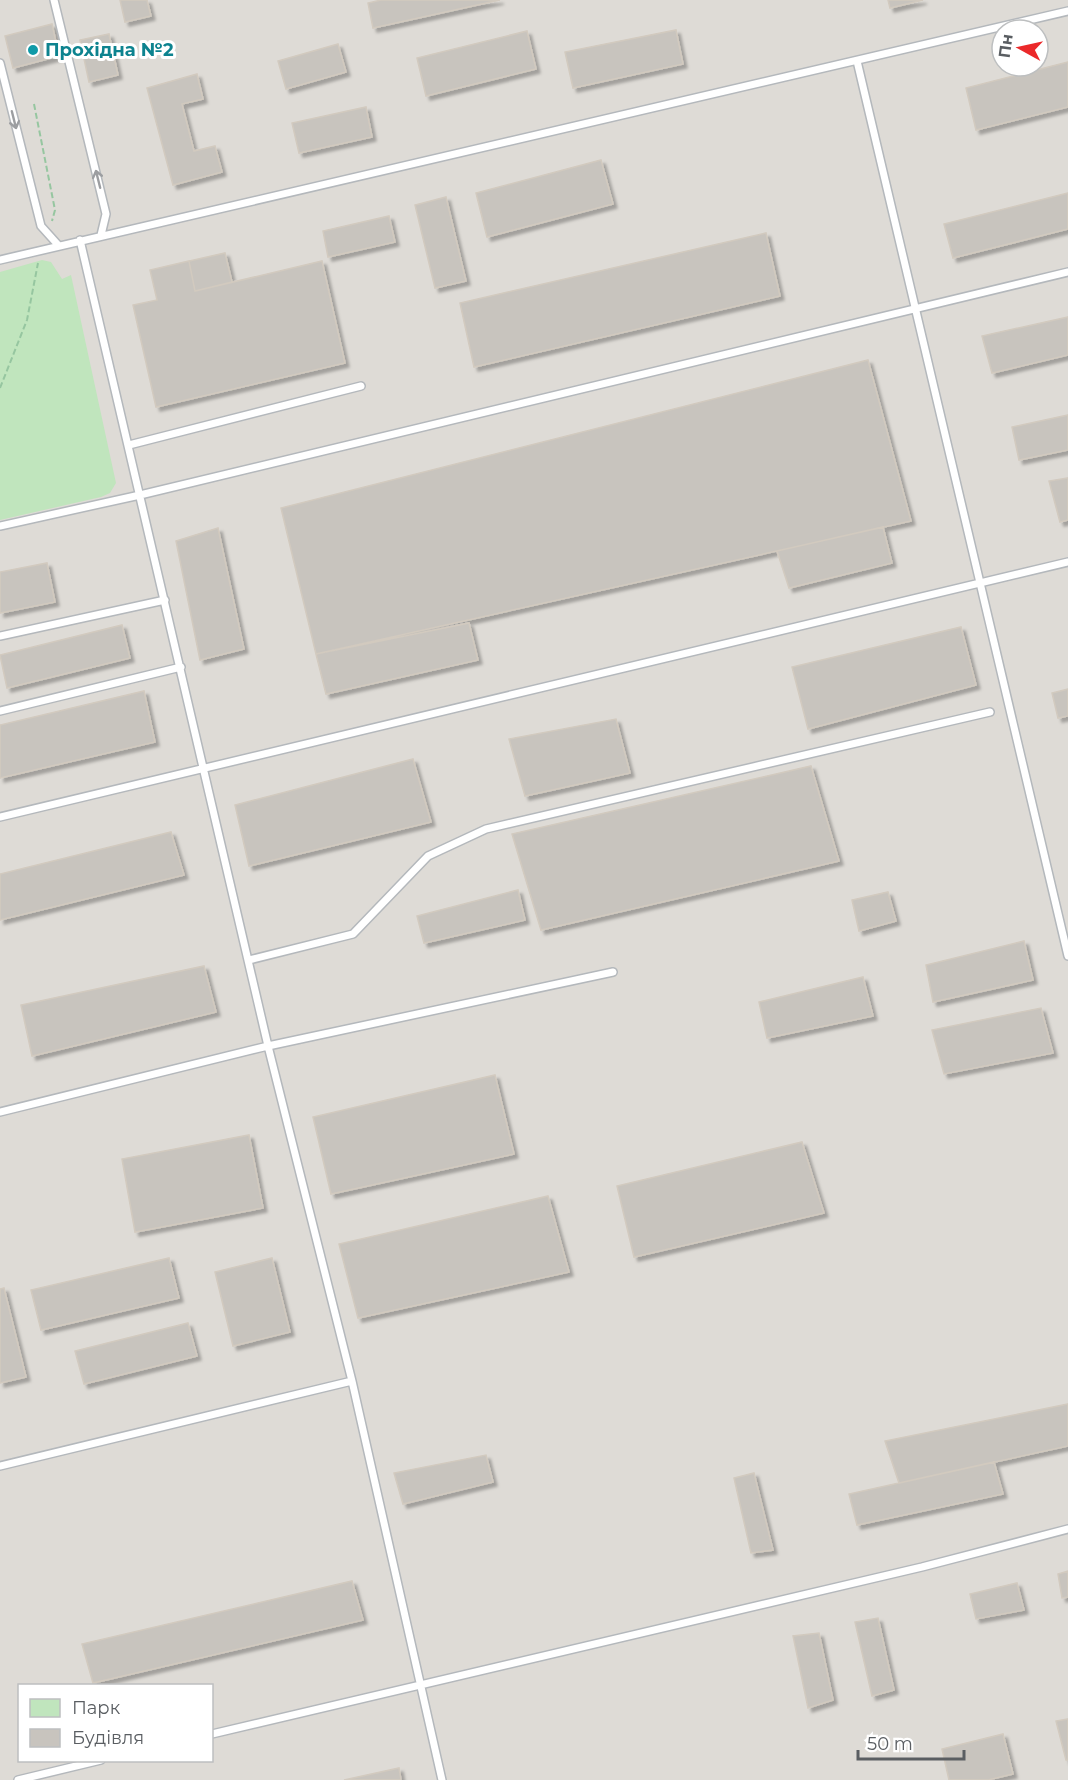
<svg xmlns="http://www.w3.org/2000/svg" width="1068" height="1780" viewBox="0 0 1068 1780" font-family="Montserrat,sans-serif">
  <defs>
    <filter id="shadow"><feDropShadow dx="4" dy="4" stdDeviation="1.5" flood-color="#0004"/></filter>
  </defs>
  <rect width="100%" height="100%" fill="#ede9e1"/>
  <path fill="#dedbd6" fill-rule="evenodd" d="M0,0H1068V1780H0ZM1002,30H1038V66H1002ZM20,1686H212V1760H20Z"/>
  <path fill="#c0e5bd" d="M42,260L51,262L62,279L71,275L116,483L110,493L101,497L0,520V272Z"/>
  <path fill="#c8c4be" stroke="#d2cabf" stroke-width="1.5" filter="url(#shadow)" d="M120,0H147L151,16L125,22Z
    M381,0H500L373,28L368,3Z
    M888,0H923L890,8Z
    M52,24L59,56L13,68L5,36Z
    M676,30L683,64L573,88L565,52Z
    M527,31L536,69L426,96L417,58Z
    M109,34L118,75L89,82L80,40Z
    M338,44L346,72L286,89L278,61Z
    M1068,62V107L976,130L966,88Z
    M197,74L203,99L182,104L194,151L215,146L222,172L173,185L147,88Z
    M366,107L372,137L299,153L292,123Z
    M601,160L613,204L487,237L476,193Z
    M1068,193V229L953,258L944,224Z
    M446,197L466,281L435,288L415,205Z
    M389,216L395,242L328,257L323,231Z
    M766,233L780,296L474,367L460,303Z
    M225,253L232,282L195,291L189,261Z
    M189,261L195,291L322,261L345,363L156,407L133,305L157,300L150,270Z
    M1068,317V355L992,373L982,336Z
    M868,360L911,521L316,654L281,508Z
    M1068,415V450L1019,460L1012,427Z
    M1068,478V520L1060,522L1049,481Z
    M883,527L892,563L789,588L777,551Z
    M218,528L244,649L200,660L176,541Z
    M47,563L55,602L0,613V572Z
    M469,623L478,660L326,694L316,654Z
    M122,625L130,658L7,688L0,655Z
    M961,627L976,685L808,729L792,667Z
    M1068,689V716L1058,718L1052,693Z
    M144,691L155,742L0,778V725Z
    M616,719L630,773L525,796L509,739Z
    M413,759L431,822L249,866L235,805Z
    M811,766L839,861L541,930L512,834Z
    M171,832L184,875L0,920V874Z
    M518,890L525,920L424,943L417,916Z
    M888,892L896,921L859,931L852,900Z
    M1024,941L1033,980L933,1002L926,965Z
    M204,966L216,1012L32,1056L21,1005Z
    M863,977L873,1016L767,1038L759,1002Z
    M1041,1008L1053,1053L944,1074L932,1030Z
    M495,1075L514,1154L331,1194L313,1117Z
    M249,1135L263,1208L135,1232L122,1159Z
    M802,1142L824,1213L634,1257L617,1186Z
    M548,1196L569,1272L358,1318L339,1244Z
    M169,1258L179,1298L41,1330L31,1290Z
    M272,1258L290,1332L233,1346L215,1272Z
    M4,1288L26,1377L0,1383V1289Z
    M188,1323L197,1356L84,1384L75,1351Z
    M1068,1404V1446L899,1483L885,1441Z
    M486,1455L493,1482L403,1504L394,1473Z
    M994,1462L1003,1494L857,1525L849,1494Z
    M754,1473L773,1550L751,1553L734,1478Z
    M1068,1571V1597L1062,1598L1058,1574Z
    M352,1581L363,1620L93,1683L82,1644Z
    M1017,1583L1024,1610L976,1619L970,1594Z
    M878,1618L894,1690L872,1696L855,1622Z
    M819,1633L833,1700L808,1708L793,1636Z
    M1068,1719V1760H1066L1056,1721Z
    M1003,1734L1013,1774L988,1780H949L942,1749Z
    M399,1768L401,1780H344Z"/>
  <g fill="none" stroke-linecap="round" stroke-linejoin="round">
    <defs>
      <path id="lane" d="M54,0L106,214L101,235
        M857,61L1068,956
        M0,63L41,226L59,246
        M0,260L1068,11
        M129,445L361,386
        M0,526L140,495L1068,272
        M0,636L165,600
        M0,711L181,667
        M0,817L1068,562
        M249,960L353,934L428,856L486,829L990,712
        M0,1112L268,1046L613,972
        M352,1381L442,1780
        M0,1466L352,1381L268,1046L80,240
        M212,1734L922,1567L1068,1529
        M18,1780L101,1760"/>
    </defs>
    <use href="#lane" stroke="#b4b8bc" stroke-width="10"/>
    <path stroke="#96c6a0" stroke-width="2" stroke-dasharray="6 3" stroke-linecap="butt" d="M34,104L55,210L52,221
      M0,388L27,320L38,263"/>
    <use href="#lane" stroke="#fff" stroke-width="7"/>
  </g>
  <defs><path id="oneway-shaft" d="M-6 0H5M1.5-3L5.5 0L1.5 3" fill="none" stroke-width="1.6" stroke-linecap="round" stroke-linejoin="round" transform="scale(1.5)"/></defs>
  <g stroke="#9c9ea1">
    <use href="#oneway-shaft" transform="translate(14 120) rotate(76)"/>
    <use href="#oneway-shaft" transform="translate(98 179) rotate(-104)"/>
  </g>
  <circle fill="#0f9aa8" stroke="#fff" stroke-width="2" cx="33" cy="50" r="6"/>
  <g text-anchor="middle" stroke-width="6" stroke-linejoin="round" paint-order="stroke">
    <g font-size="18" font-weight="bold" fill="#0d838f" stroke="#fff" text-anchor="start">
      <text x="45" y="56">Прохідна №2</text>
    </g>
  </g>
  <rect x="18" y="1684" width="195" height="78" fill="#ffffff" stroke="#bdbfc0" stroke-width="1.5"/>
  <rect x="30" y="1699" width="30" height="18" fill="#c0e5bd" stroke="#bdbfc0" stroke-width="1.5"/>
  <text x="72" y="1714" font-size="18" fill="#5a5e62">Парк</text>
  <rect x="30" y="1729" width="30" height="18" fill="#c8c4be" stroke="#bdbfc0" stroke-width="1.5"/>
  <text x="72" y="1744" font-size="18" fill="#5a5e62">Будівля</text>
  <g transform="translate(1020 48) rotate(278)"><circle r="28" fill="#ffffff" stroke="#bdbfc0" stroke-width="1.5"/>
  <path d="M0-4.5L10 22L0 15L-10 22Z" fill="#eb292a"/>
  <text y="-9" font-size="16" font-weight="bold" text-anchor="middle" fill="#5a5e62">Пн</text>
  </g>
  <path d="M858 1750v9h106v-9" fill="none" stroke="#5a5e62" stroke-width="3"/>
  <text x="867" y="1750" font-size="18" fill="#5a5e62" stroke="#ffffff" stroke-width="4.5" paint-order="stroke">50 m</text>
</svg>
